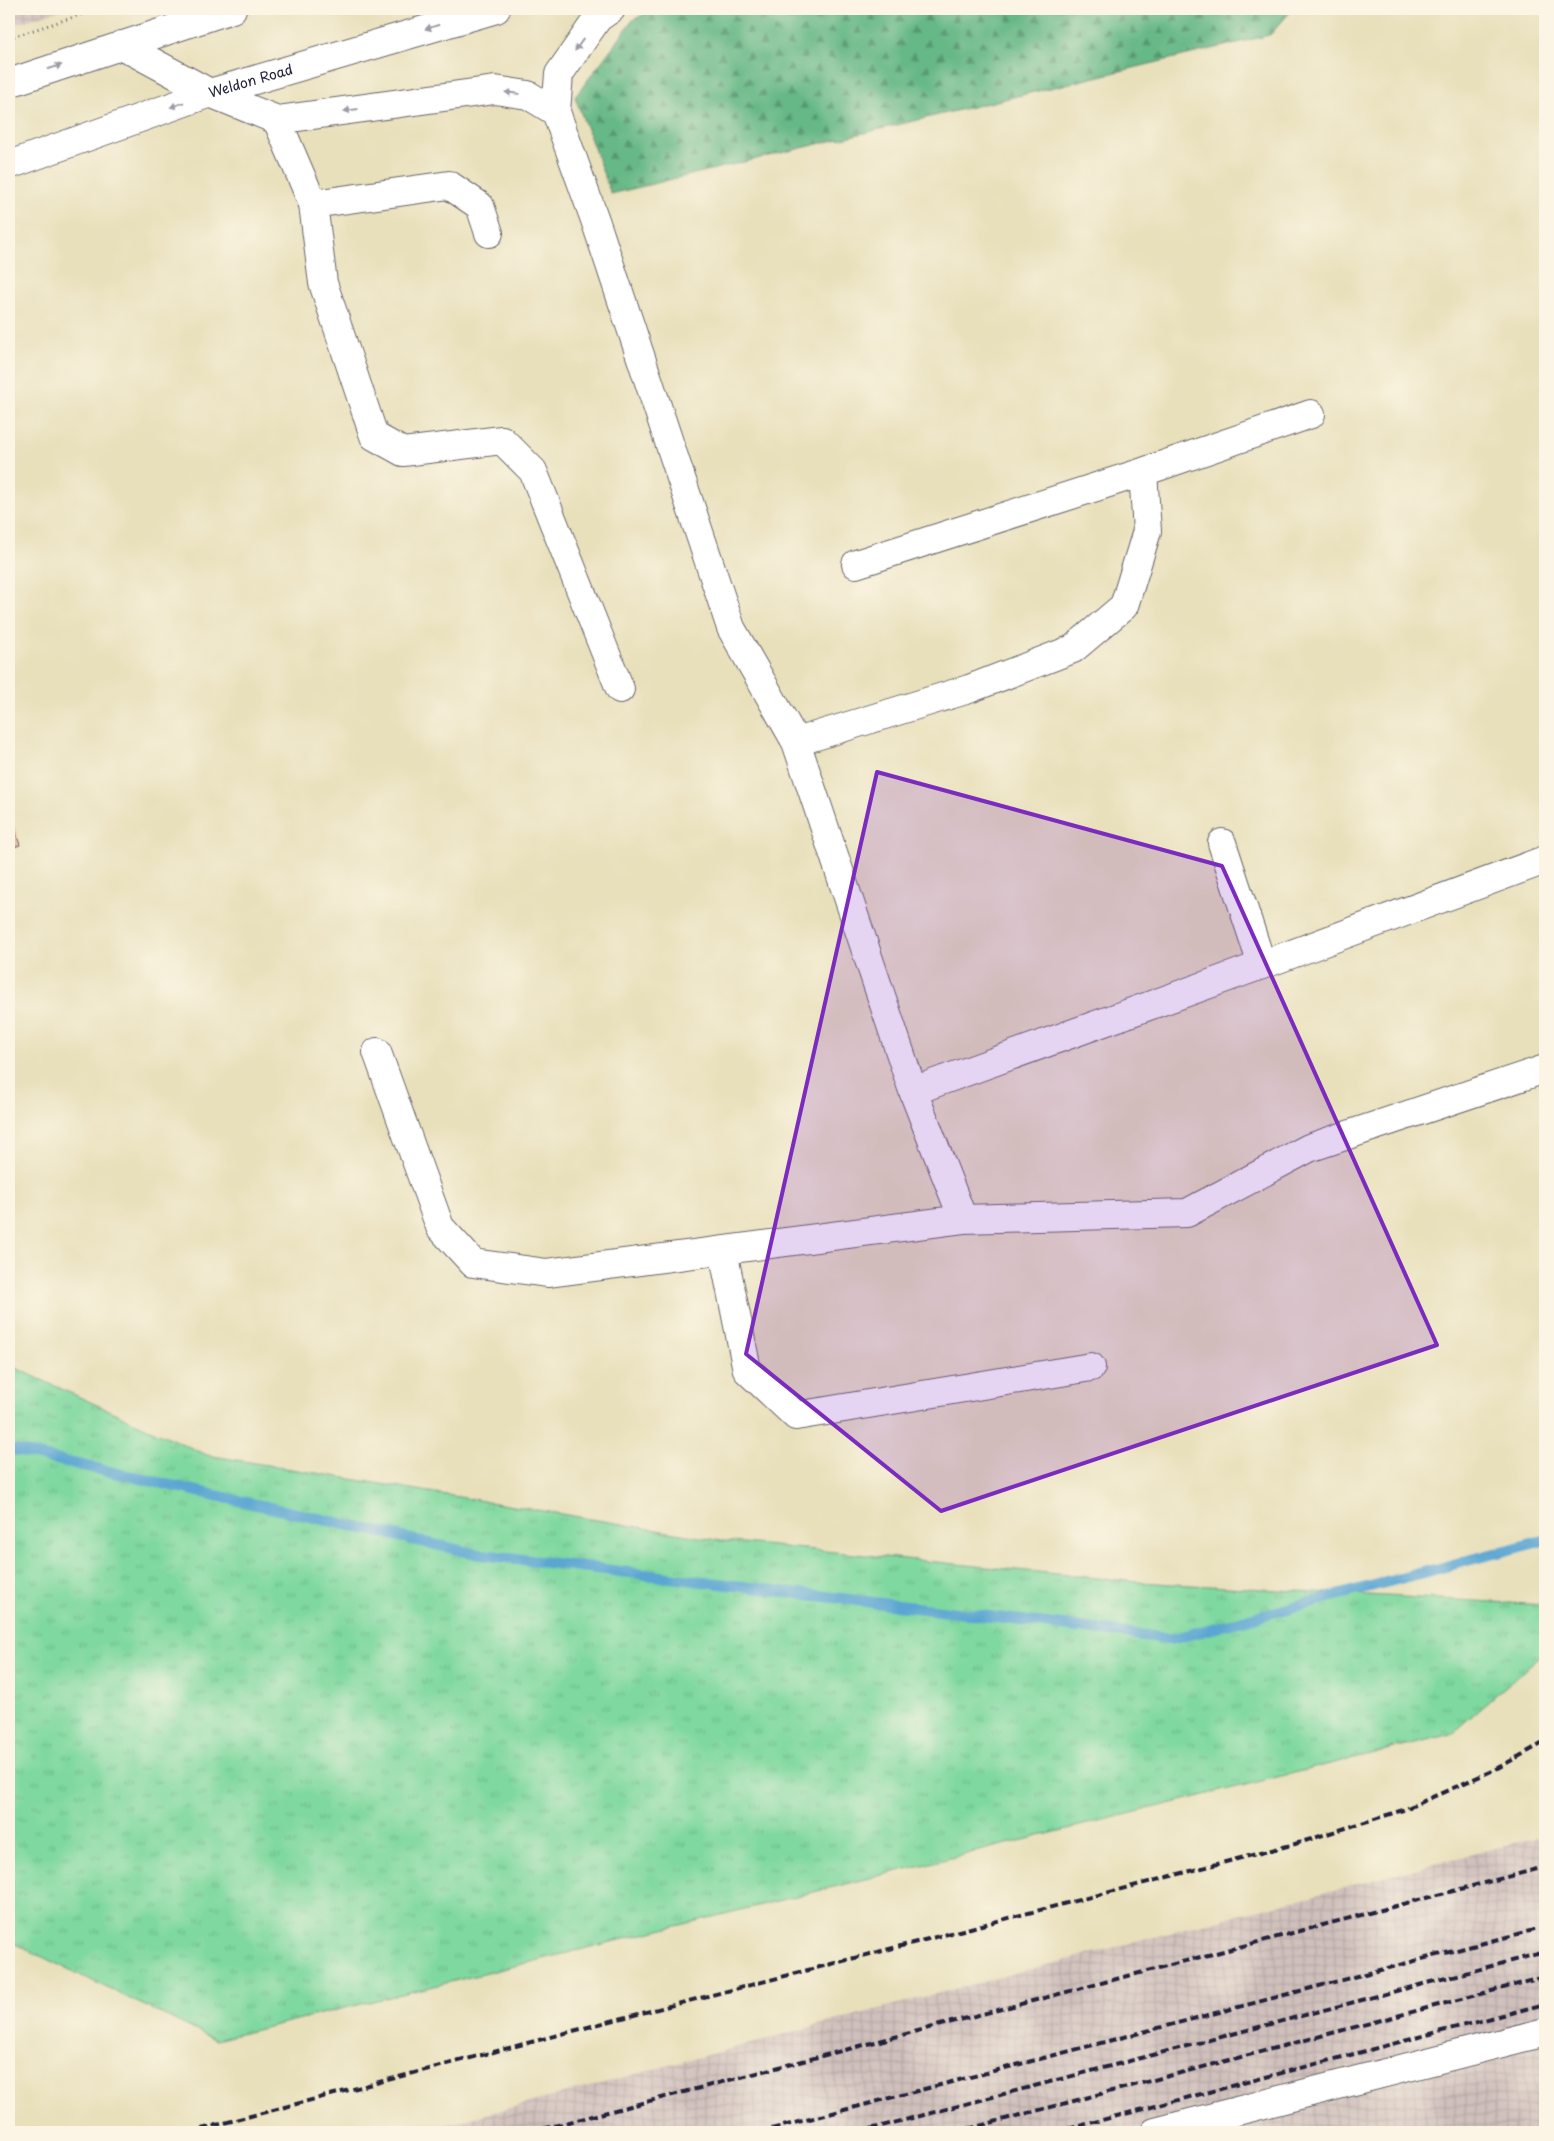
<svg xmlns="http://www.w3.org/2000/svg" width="1554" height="2141" viewBox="0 0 1554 2141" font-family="'Playpen Sans',sans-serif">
  <defs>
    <pattern id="industrial-grid" width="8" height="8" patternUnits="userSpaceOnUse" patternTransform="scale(1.25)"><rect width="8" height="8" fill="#d0c0bc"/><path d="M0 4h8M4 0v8" fill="none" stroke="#b2a5a2"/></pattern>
    <pattern id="grass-tufts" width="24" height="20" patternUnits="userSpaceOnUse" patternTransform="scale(1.25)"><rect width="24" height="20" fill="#7ed89f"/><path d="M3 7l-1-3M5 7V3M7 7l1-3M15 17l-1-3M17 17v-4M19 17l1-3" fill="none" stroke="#6db98a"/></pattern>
    <pattern id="forest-firs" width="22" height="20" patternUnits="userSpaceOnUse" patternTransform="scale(1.25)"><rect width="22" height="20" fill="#66b886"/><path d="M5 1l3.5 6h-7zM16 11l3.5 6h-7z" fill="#54956f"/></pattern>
  </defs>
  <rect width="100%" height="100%" fill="#fcf5e5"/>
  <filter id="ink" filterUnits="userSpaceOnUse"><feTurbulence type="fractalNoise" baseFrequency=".02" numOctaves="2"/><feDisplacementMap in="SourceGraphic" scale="10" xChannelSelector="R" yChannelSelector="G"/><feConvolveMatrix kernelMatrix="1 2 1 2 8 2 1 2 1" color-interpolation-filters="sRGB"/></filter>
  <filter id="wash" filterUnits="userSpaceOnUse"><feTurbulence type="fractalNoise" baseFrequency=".0096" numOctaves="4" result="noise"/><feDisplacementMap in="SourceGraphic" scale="20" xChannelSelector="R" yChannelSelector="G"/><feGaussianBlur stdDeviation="1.12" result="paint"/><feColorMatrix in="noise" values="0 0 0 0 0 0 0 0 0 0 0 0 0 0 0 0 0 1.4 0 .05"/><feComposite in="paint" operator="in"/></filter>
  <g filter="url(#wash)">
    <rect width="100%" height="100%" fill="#e8e0bb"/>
    <path fill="url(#industrial-grid)" d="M9,9H63L9,26Z
      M1545,1835V2132H420L882,2008Z"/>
    <path fill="url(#grass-tufts)" stroke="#507d6d" d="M9,1365L207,1455L723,1541L1138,1582L1545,1605V1652L1451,1734L216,2040L9,1941Z"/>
    <path fill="url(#forest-firs)" stroke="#446d60" d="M655,9H1293L1270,35L611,194L575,97L633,20Z"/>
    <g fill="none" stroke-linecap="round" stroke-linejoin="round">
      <path stroke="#5aa5d2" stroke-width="11" d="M9,1449L477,1554L1173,1639L1545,1540"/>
    </g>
    <g id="blocks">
      <path fill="#e89f86" d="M9,813L20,845L9,849Z"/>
    </g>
  </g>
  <g filter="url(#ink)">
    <use href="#blocks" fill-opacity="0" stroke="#676468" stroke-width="1"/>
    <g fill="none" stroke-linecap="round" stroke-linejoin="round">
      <defs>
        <path id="minor" d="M611,9L598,18L559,74L556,112L595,220L731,628L796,742L913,1091L963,1219L1187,1213L1309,1148L1545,1069
          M121,45L210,93L277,120L495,90L528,95L556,112
          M277,120L313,204L323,283L374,436L403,452L502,440L533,471L620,689
          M313,204L449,185L480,206L489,233
          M856,564L1143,472L1311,414
          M796,742L969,689L1073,649L1124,606L1147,531L1143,472
          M1262,965L1545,860
          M377,1052L440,1227L473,1263L547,1273L963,1219
          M913,1091L1262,965L1222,843
          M723,1251L747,1370L796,1416L1091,1367
          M1155,2132L1545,2032"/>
        <g id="highway">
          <path d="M9,83L232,9"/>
          <path id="s1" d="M9,165L210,93L496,9"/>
        </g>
      </defs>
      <use href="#minor" stroke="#676468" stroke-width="30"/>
      <use href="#highway" stroke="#676468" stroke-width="30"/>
      <path stroke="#676468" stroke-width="3" stroke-dasharray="1 4" stroke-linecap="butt" d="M9,38L98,9"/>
      <use href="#minor" stroke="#fff" stroke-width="28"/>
      <use href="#highway" stroke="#fff" stroke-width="28"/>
      <path stroke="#22223b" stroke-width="4" stroke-dasharray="8 4" stroke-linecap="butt" d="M190,2132L592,2026L1295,1844L1403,1810L1494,1770L1545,1742
        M531,2132L1545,1867
        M760,2132L1545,1927
        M859,2132L1545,1952
        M956,2132L1545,1977
        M1056,2132L1545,2004"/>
    </g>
    <defs><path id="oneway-solid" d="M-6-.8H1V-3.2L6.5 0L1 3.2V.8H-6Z" transform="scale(1.25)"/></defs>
    <g fill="#9c9ca7">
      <use href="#oneway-solid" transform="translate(432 27) rotate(163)"/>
      <use href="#oneway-solid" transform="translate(579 45) rotate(125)"/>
      <use href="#oneway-solid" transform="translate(55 67) rotate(-18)"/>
      <use href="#oneway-solid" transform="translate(512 93) rotate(-173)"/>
      <use href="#oneway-solid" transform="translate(177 105) rotate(160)"/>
      <use href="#oneway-solid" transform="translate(351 110) rotate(172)"/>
    </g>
  </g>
  <path fill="#7b2cbf" fill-opacity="0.2" stroke="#7b2cbf" stroke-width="4" stroke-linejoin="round" d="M877,772L1222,866L1437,1345L941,1511L746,1354Z"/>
  <g text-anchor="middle" stroke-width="5" stroke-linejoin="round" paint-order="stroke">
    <g font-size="14" fill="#22223b" stroke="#fcf5e5">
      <text dy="5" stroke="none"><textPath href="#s1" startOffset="256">Weldon Road</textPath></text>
    </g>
  </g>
  <rect width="1554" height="2141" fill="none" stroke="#fcf5e5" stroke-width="30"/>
</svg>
